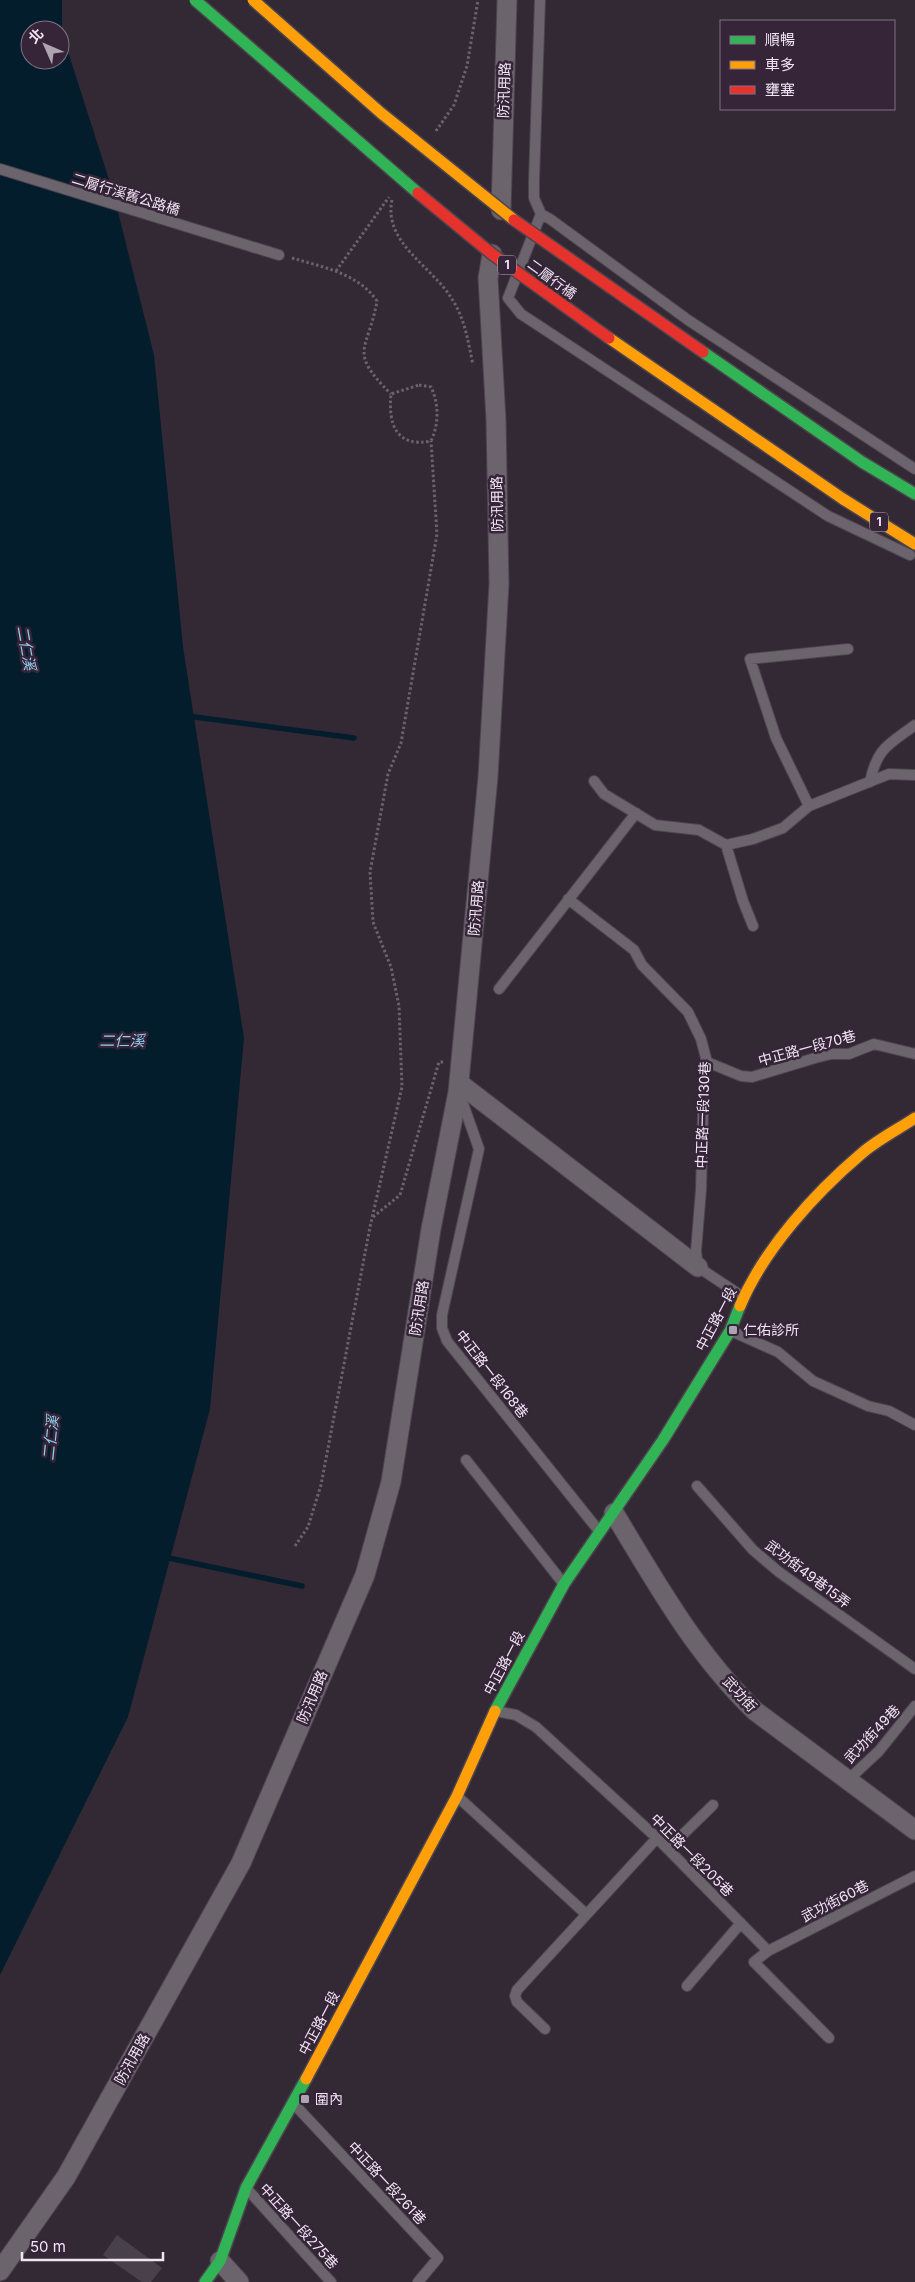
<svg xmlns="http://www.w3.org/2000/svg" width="915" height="2282" viewBox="0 0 915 2282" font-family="Inter,'Noto Sans TC',sans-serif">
  <rect width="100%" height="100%" fill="#322934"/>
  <path fill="#041d2d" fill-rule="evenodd" d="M0,0H62V33L113,192L154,355L183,647L244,1038L210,1409L128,1717L0,1975ZM30,30H60V60H30Z"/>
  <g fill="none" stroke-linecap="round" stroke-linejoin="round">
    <path stroke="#041d2d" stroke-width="5.5" d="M187,716L354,738
      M164,1557L302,1586"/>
  </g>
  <path fill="#48404a" d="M117,2235L162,2268L151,2282H142L103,2255Z"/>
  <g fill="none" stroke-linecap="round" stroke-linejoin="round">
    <defs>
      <path id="lane" d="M540,0L534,180V198L541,214L508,298L521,314L828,516L910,555
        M0,169L279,255
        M541,214L550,219L688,320L915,469
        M594,781L604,794L655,825L699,830L726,845L753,839L783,828L809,806L889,774L915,775
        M870,782C877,748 888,745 915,725
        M809,806L776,738L750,659L848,649
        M726,845L743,901L753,926
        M568,899L634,950L642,965L688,1012L701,1039L707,1062L704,1075L701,1190L696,1251L698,1267L743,1297
        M499,989L636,813
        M707,1062L741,1076L752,1077L815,1058L831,1054H849L874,1044L915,1054
        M460,1095L479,1149L442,1315V1328L447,1341L599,1531
        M731,1331L778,1352L813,1381L868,1406L889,1411L915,1425
        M466,1460L563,1583
        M697,1486L753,1550L779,1572L915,1669
        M496,1711L516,1715L536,1727L657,1838L768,1951L754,1962L829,2038
        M848,1780L879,1751L915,1706
        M458,1797L586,1914
        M668,1849L713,1805
        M768,1951L915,1876
        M687,1986L741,1923
        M545,2029L517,2002L515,1996L517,1990L657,1838
        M294,2104L438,2258L418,2282
        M248,2190L331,2282"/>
      <path id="street" d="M501,210L507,0
        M459,1083L698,1267
        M614,1513C656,1583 696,1654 755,1711L915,1830
        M220,2261L239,2282
        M0,2271L66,2177L241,1863L365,1575L391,1482L431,1229L458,1092L488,777L499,584L496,420L488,278L492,254"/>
      <path id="fast" d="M862,462L915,494
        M495,1711L564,1584L663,1440L730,1331L740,1306
        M205,2282L220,2261L246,2188L306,2079"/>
      <path id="slow" d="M843,499L915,544
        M740,1306C764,1249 815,1193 861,1154C877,1140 897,1130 915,1118
        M306,2079L457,1796L495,1711"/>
    </defs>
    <use href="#lane" stroke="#4d444f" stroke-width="12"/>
    <use href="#street" stroke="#4d444f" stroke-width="21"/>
    <use href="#fast" stroke="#4d444f" stroke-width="14"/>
    <use href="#slow" stroke="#4d444f" stroke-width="14"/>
    <path stroke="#6a636b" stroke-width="3" stroke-dasharray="2.5 2.5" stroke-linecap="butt" d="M436,131L454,105L467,66L478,0
      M392,200C383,243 432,266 452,299C465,319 468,341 473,365
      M292,258C322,267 358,273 377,301C368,352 347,350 391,394
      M336,271L389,197
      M419,385L431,387C439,404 439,424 431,441C396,448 388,424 391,394Z
      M373,1217L400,1195L439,1062H444
      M295,1546L308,1527L321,1485L370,1227L402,1087L399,1006L391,967L373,922L370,872L388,774L401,743L437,534L431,441"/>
    <use href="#lane" stroke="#6b646d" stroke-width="10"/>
    <use href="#street" stroke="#6b646d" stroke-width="19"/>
    <use href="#fast" stroke="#30b455" stroke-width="11"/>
    <use href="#slow" stroke="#ff9f0a" stroke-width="11"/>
    <defs>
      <path id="fast-bridge" d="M195,0L418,193
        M703,352L862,462"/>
      <path id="slow-bridge" d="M253,0L381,113L514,220
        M609,338L843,499"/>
      <path id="jam-bridge" d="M418,193L492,254L609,338
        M514,220L703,352"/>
    </defs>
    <use href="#fast-bridge" stroke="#4d444f" stroke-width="14" stroke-linecap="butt"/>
    <use href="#slow-bridge" stroke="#4d444f" stroke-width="14" stroke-linecap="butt"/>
    <use href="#jam-bridge" stroke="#4d444f" stroke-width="14" stroke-linecap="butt"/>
    <use href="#fast-bridge" stroke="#30b455" stroke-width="11"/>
    <use href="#slow-bridge" stroke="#ff9f0a" stroke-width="11"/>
    <use href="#jam-bridge" stroke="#e5322d" stroke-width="11"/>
  </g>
  <g fill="#aea3b0" stroke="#362439" stroke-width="2">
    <rect x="728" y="1325" width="10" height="10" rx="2.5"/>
    <rect x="300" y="2094" width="10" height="10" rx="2.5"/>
  </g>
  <g text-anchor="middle" stroke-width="5" stroke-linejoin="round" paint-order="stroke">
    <g fill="#362439" stroke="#b9abbb" stroke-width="1">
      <rect x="498" y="255.5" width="18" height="19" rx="4"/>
      <rect x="870" y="512.5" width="18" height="19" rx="4"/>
    </g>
    <g font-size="12" font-weight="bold" fill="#f1e5f3">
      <text x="507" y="269">1</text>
      <text x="879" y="526">1</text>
    </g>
    <g font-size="14" fill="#f1e5f3" stroke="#362439">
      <text transform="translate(504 90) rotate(-88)" y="5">防汛用路</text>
      <text transform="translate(126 194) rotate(17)" y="5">二層行溪舊公路橋</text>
      <text transform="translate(552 279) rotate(36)" y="5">二層行橋</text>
      <text transform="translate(497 504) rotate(-91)" y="5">防汛用路</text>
      <text transform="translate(476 908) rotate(-85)" y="5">防汛用路</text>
      <text transform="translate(807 1048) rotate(-15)" y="5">中正路一段70巷</text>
      <text transform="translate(703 1115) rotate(-88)" y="5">中正路一段130巷</text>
      <text transform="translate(419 1308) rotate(-81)" y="5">防汛用路</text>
      <text transform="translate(716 1319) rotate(-62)" y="5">中正路一段</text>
      <text transform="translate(492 1374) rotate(52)" y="5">中正路一段168巷</text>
      <text transform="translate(808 1574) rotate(37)" y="5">武功街49巷15弄</text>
      <text transform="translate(504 1663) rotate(-62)" y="5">中正路一段</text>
      <text transform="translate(740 1694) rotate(47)" y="5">武功街</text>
      <text transform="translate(312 1697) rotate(-67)" y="5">防汛用路</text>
      <text transform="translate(872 1734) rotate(-47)" y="5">武功街49巷</text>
      <text transform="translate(692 1855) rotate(45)" y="5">中正路一段205巷</text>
      <text transform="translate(835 1901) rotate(-27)" y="5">武功街60巷</text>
      <text transform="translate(319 2023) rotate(-62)" y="5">中正路一段</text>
      <text transform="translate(132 2059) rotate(-61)" y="5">防汛用路</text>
      <text transform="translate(387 2183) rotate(47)" y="5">中正路一段261巷</text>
      <text transform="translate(299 2226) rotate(48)" y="5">中正路一段275巷</text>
    </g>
    <g font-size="14" fill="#f1e5f3" stroke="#362439" text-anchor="start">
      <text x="743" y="1335">仁佑診所</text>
      <text x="315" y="2104">圍內</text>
    </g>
    <g font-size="15" font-style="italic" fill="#91cef1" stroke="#362439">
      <text transform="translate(26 648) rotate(80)" y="5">二仁溪</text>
      <text x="122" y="1046">二仁溪</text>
      <text transform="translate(51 1438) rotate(-84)" y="5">二仁溪</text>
    </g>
  </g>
  <rect x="720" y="20" width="175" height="90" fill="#362439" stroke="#817183"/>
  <rect x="730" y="36" width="25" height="8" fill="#30b455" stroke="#817183"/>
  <text x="765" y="45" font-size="15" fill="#f1e5f3">順暢</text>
  <rect x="730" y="61" width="25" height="8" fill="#ff9f0a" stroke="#817183"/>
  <text x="765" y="70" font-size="15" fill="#f1e5f3">車多</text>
  <rect x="730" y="86" width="25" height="8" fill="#e5322d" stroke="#817183"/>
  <text x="765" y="95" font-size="15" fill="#f1e5f3">壅塞</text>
  <g transform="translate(45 45) rotate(315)"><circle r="24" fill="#362439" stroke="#817183"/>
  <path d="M0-4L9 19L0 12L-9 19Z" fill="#aea3b0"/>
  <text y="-8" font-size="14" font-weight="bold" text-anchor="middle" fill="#f1e5f3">北</text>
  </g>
  <path d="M22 2252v8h141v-8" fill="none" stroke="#f1e5f3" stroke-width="2.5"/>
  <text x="30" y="2252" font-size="15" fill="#f1e5f3" stroke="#362439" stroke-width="4" paint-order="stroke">50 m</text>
</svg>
